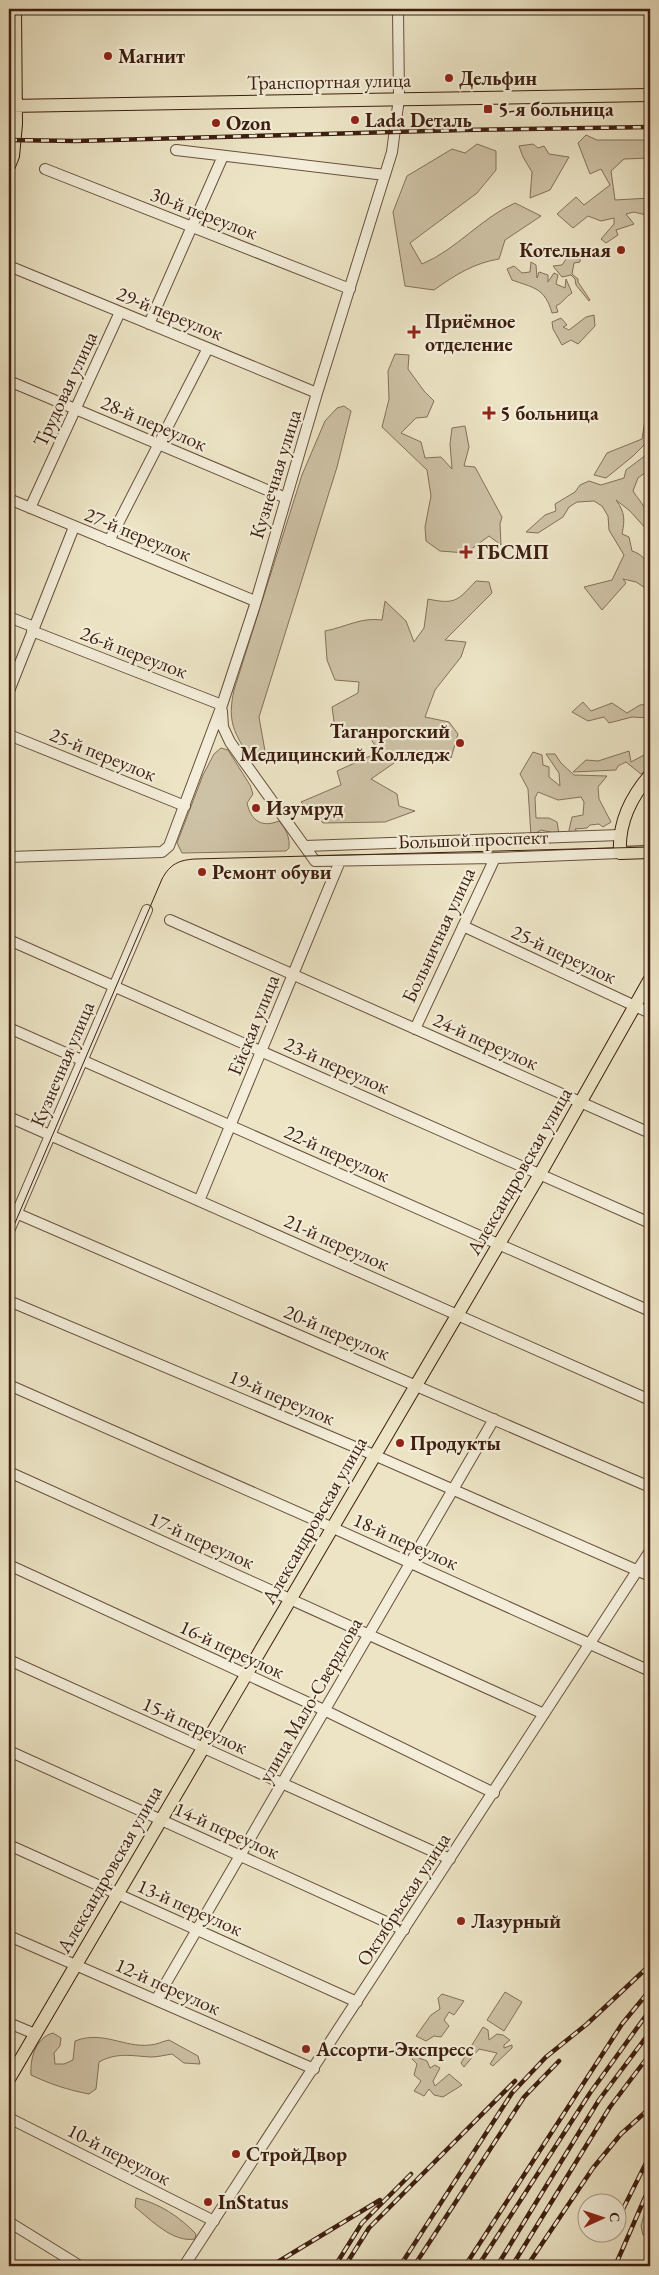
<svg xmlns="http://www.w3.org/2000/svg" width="659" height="2275" viewBox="0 0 659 2275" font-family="'EB Garamond',serif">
  <rect width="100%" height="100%" fill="#ece4c5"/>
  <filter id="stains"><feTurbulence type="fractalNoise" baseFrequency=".004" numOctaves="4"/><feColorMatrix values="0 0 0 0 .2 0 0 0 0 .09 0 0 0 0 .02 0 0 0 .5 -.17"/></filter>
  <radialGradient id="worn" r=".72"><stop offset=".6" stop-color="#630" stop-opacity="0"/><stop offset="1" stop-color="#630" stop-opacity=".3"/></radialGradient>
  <path fill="#cec2a6" stroke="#85705a" d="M586,135L597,140H650V158L624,159L611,171L615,200L650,198V209L646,208L650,211V216L634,212L626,214L634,224L616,230L618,235L606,243L601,239L614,224V218L601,221L588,216L573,228L557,214L576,197L584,205L610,185L601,169L590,174L578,143Z
    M477,144L496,151V170L477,193L410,243L422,264C456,250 481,218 515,203L541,216L505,240L499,259C474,263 455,275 434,290L405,286L393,212L407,176L452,149L465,153Z
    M533,144L538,148L544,146L549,154L569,157L550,190L530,198L532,172L523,157L519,146Z
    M581,251L580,262L574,263L572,274L578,279V282L590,300L589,301L576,285L575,279L571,275L562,277L553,266L562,265L569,255Z
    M531,262L536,265L537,278L539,272L548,275V282L554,273L558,275L556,284L565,288L566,279L572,293C565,297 563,303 556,306L558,312L552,313C545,288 534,288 512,280L507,269L514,266L522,273L530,272Z
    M594,315L595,326L578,344L571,340L562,345L553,329L552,322L561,318L567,325L563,327L569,330L586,317Z
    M395,354L409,355L408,369L424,391L434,401L427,417L416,418L401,433L421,442L425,458L441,457L452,469L450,444L452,428L465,426L469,447L464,466L475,467L502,517L500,524L501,545L489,536L466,553L440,551L426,541L425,527L431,496L427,470L382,427L389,399L388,371Z
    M344,406L351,411L337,467L259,717L265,751L251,759C234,733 227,722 234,690L302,475L325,421L337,408Z
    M650,417V439L633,456L606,478L594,475L607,453L642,439L645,420Z
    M650,452V469L638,478L633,491C640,502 656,518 648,531L630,511L616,500C625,512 625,520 622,534L629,537L632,551C651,557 650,573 650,591L636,582L623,579L626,583L602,610L584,587L612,580L624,555L609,530L608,516L602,506L594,501L577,502L569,507L563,517L538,533L526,532L545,515L556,511L555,504L575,492L580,485L589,481L601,485L624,478L626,470Z
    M476,581L489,582L492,593L445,640L466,642L461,657L435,690L425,717L449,722L458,734L451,758L410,752L371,779L397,794L399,806L415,811L385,822L323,823L301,802L341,785L337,771L379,752L366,731L335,728L332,707L358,693L359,682L335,680L327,660L325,631C346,627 361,617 382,620L385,601L406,621L414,642L424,628L428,599C456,605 458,600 476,581Z
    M583,702L591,711L612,703L627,713L640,705L650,704V718L632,717L609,723L604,717L588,721L572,712Z
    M221,748L228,750L250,785L253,794L247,803C251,821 262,828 279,821C286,829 290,837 289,848L286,851L182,853L177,843L203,775L214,754Z
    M629,751L631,762L644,755L650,759V768L641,774L626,762L618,766L616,770L573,772L586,760L598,761Z
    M533,752L542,755L543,765L549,767V777L560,786L559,773L546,754H555L561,763L574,775L607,776L598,787L599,799L611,822L603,827L599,824L590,825L587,828L575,829L578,834L571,833L569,830L572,817L583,815L584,802L581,797L558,800L538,792L535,798L536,818H549L557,822L559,834L541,830L531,836L528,789L520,774Z
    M505,1992L522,2002L504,2031L487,2020Z
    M442,1994L464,2001L454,2015L449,2012L444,2020L449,2026L441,2037L434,2036L426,2041L416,2036L431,2015L440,2009L438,1998Z
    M483,2027L488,2030L489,2040L497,2034L503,2035L510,2040L504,2045V2048L512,2045V2048L493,2066L490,2064L497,2053L479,2049L464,2067L461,2063Z
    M53,2033L61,2038L60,2046L54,2053L55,2064H64L73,2060L75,2041C103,2030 124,2048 150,2045C156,2045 163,2041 169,2040L198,2056L200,2064L184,2063L172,2054C165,2055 158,2057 151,2057C132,2056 117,2052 99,2062L96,2089L89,2094C68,2090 50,2084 31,2075C30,2059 35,2038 53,2033Z
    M414,2056L427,2061L430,2068L435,2065L440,2068L433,2081L435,2086L449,2074L462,2085L443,2097L434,2095L429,2089L424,2096L414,2091L421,2081L414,2075L417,2064L412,2059Z
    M650,2192V2236L643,2235L641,2226Z
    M136,2198C159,2203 180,2217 196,2234L195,2239C173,2243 151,2220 135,2207Z"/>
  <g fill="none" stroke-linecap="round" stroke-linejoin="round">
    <defs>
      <path id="minor" d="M176,150L385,175
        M45,169L350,289
        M9,266L317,393
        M149,324L223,156
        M9,381L286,498
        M9,499L255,601
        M30,508L120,312
        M109,541L208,348
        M9,617L34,627
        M32,631L222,705
        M9,691L74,527
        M222,711L223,727L230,742L315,861L495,858L620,853
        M9,735L185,806
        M305,846L620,835
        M9,857L162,852L169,846L222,705L254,608L317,393L392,152L399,98L398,9
        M170,920L650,1133
        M463,926L650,1013
        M9,940L650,1223
        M9,1028L650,1311
        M415,1029L495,858
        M9,1117L650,1400
        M199,1201L340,861
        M9,1210L650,1487
        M9,1231L147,910
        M9,1301L374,1455L650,1576
        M9,1385L331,1527L650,1671
        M9,1472L544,1714
        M9,1565L324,1710L494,1793
        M9,1660L450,1859
        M9,1751L404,1930
        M9,1845L357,2002
        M9,1936L314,2069
        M156,2000L494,1419
        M9,2023L35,2034
        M9,2118L214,2221
        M9,2222L80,2266
        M184,2266L650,1551"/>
      <path id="major" d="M9,106L650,95
        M9,166L13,156L16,124L15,9
        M650,775C631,797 618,822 620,853L650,852
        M9,2079L540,1174L650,979"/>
    </defs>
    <use href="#minor" stroke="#68503c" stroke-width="12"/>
    <use href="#major" stroke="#3c1e0f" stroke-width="14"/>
    <use href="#minor" stroke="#f3edd9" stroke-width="10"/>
    <use href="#major" stroke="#ece4c5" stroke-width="12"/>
    <path stroke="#3c1e0f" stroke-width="1" d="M9,1237L162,879C170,864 179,860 195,859L650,847"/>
    <defs>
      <path id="rail" d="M9,140L76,141L464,130L650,127
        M616,2223L650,2155
        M616,2264L650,2186
        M271,2266L380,2200
        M335,2266L362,2223L411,2174
        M345,2266L369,2228L515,2081
        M400,2266L512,2093L546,2057L587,2024L650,1965
        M414,2266L524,2097L559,2061
        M465,2266L622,2024L650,1990
        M478,2266L590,2093L650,2010
        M497,2266L599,2100L650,2032
        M512,2266L610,2107L650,2054
        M527,2266L593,2168L621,2134L650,2108"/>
    </defs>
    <use href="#rail" stroke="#3c1e0f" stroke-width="4.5"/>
    <use href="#rail" stroke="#f3edd9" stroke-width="2.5" stroke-dasharray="8" stroke-linecap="butt"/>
  </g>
  <g fill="#8f2418" stroke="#f3edd9" stroke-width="2">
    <circle cx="108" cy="56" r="5"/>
    <circle cx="449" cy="78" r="5"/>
    <rect x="483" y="104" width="10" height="10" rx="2.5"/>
    <circle cx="355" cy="120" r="5"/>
    <circle cx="216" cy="123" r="5"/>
    <circle cx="621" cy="250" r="5"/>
    <path d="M411.5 324.5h5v5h5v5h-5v5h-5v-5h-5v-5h5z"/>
    <path d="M486.5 405.5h5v5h5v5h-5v5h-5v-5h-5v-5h5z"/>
    <path d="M463.5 544.5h5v5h5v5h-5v5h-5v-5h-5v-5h5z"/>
    <circle cx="460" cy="743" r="5"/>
    <circle cx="256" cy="808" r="5"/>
    <circle cx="202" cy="872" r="5"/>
    <circle cx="400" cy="1443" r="5"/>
    <circle cx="461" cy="1921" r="5"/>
    <circle cx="306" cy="2049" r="5"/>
    <circle cx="236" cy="2154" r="5"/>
    <circle cx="208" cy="2202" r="5"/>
  </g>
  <g text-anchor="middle" stroke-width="4.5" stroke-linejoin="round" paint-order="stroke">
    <g font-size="20" font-weight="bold" fill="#3c1e0f" stroke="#f3edd9" text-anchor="start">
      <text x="118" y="63">Магнит</text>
      <text x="459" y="85">Дельфин</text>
      <text x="498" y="116">5-я больница</text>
      <text x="365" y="127">Lada Dеталь</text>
      <text x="226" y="130">Ozon</text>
      <text x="611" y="257" text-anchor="end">Котельная</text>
      <text x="425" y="328">Приёмное<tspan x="425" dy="23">отделение</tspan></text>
      <text x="500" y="420">5 больница</text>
      <text x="477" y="559">ГБСМП</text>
      <text x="450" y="738" text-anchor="end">Таганрогский<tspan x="450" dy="23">Медицинский Колледж</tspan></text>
      <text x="266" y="815">Изумруд</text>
      <text x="212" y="879">Ремонт обуви</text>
      <text x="410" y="1450">Продукты</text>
      <text x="471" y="1928">Лазурный</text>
      <text x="316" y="2056">Ассорти-Экспресс</text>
      <text x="246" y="2161">СтройДвор</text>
      <text x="218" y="2209">InStatus</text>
    </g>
    <g font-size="20" fill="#3c1e0f" stroke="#f3edd9">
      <text transform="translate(329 81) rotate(-1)" y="7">Транспортная улица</text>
      <text transform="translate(204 213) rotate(21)" y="7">30-й переулок</text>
      <text transform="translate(170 313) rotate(22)" y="7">29-й переулок</text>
      <text transform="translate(65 389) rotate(-65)" y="7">Трудовая улица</text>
      <text transform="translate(154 423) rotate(23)" y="7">28-й переулок</text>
      <text transform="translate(275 474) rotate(-73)" y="7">Кузнечная улица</text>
      <text transform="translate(138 534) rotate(22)" y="7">27-й переулок</text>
      <text transform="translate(134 652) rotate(21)" y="7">26-й переулок</text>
      <text transform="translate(103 754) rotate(22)" y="7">25-й переулок</text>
      <text transform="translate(473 839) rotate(-2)" y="7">Большой проспект</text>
      <text transform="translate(438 935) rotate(-65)" y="7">Больничная улица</text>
      <text transform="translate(564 954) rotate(25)" y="7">25-й переулок</text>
      <text transform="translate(253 1025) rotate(-68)" y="7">Ейская улица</text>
      <text transform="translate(486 1041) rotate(24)" y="7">24-й переулок</text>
      <text transform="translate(62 1064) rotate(-67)" y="7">Кузнечная улица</text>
      <text transform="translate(337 1065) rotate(24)" y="7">23-й переулок</text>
      <text transform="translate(337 1153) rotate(24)" y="7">22-й переулок</text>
      <text transform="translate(519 1171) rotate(-60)" y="7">Александровская улица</text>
      <text transform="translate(337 1242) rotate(24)" y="7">21-й переулок</text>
      <text transform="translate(337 1332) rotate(23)" y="7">20-й переулок</text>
      <text transform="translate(282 1397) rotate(23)" y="7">19-й переулок</text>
      <text transform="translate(314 1520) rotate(-60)" y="7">Александровская улица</text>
      <text transform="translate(202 1540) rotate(24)" y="7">17-й переулок</text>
      <text transform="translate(406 1541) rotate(24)" y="7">18-й переулок</text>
      <text transform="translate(232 1649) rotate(25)" y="7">16-й переулок</text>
      <text transform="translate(310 1700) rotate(-60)" y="7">улица Мало-Свердлова</text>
      <text transform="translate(195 1725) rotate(24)" y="7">15-й переулок</text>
      <text transform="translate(227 1830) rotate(24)" y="7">14-й переулок</text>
      <text transform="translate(109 1869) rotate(-60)" y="7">Александровская улица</text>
      <text transform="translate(403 1899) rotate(-57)" y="7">Октябрьская улица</text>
      <text transform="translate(190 1907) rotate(24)" y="7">13-й переулок</text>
      <text transform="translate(168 1986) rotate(24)" y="7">12-й переулок</text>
      <text transform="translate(119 2154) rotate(27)" y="7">10-й переулок</text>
    </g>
  </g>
  <rect width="659" height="2275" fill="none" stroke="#ece4c5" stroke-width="30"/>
  <rect x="10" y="10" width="639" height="2255" fill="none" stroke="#3c1e0f" stroke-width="2.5"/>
  <rect x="15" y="15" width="629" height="2245" fill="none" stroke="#3c1e0f"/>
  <g transform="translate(602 2218) rotate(87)"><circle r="24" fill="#f3edd9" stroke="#aa9a88"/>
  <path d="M0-4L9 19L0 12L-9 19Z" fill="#8f2418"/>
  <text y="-8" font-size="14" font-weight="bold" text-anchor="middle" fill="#3c1e0f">С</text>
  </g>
  <rect width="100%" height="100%" filter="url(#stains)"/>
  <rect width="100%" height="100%" fill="url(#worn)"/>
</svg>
